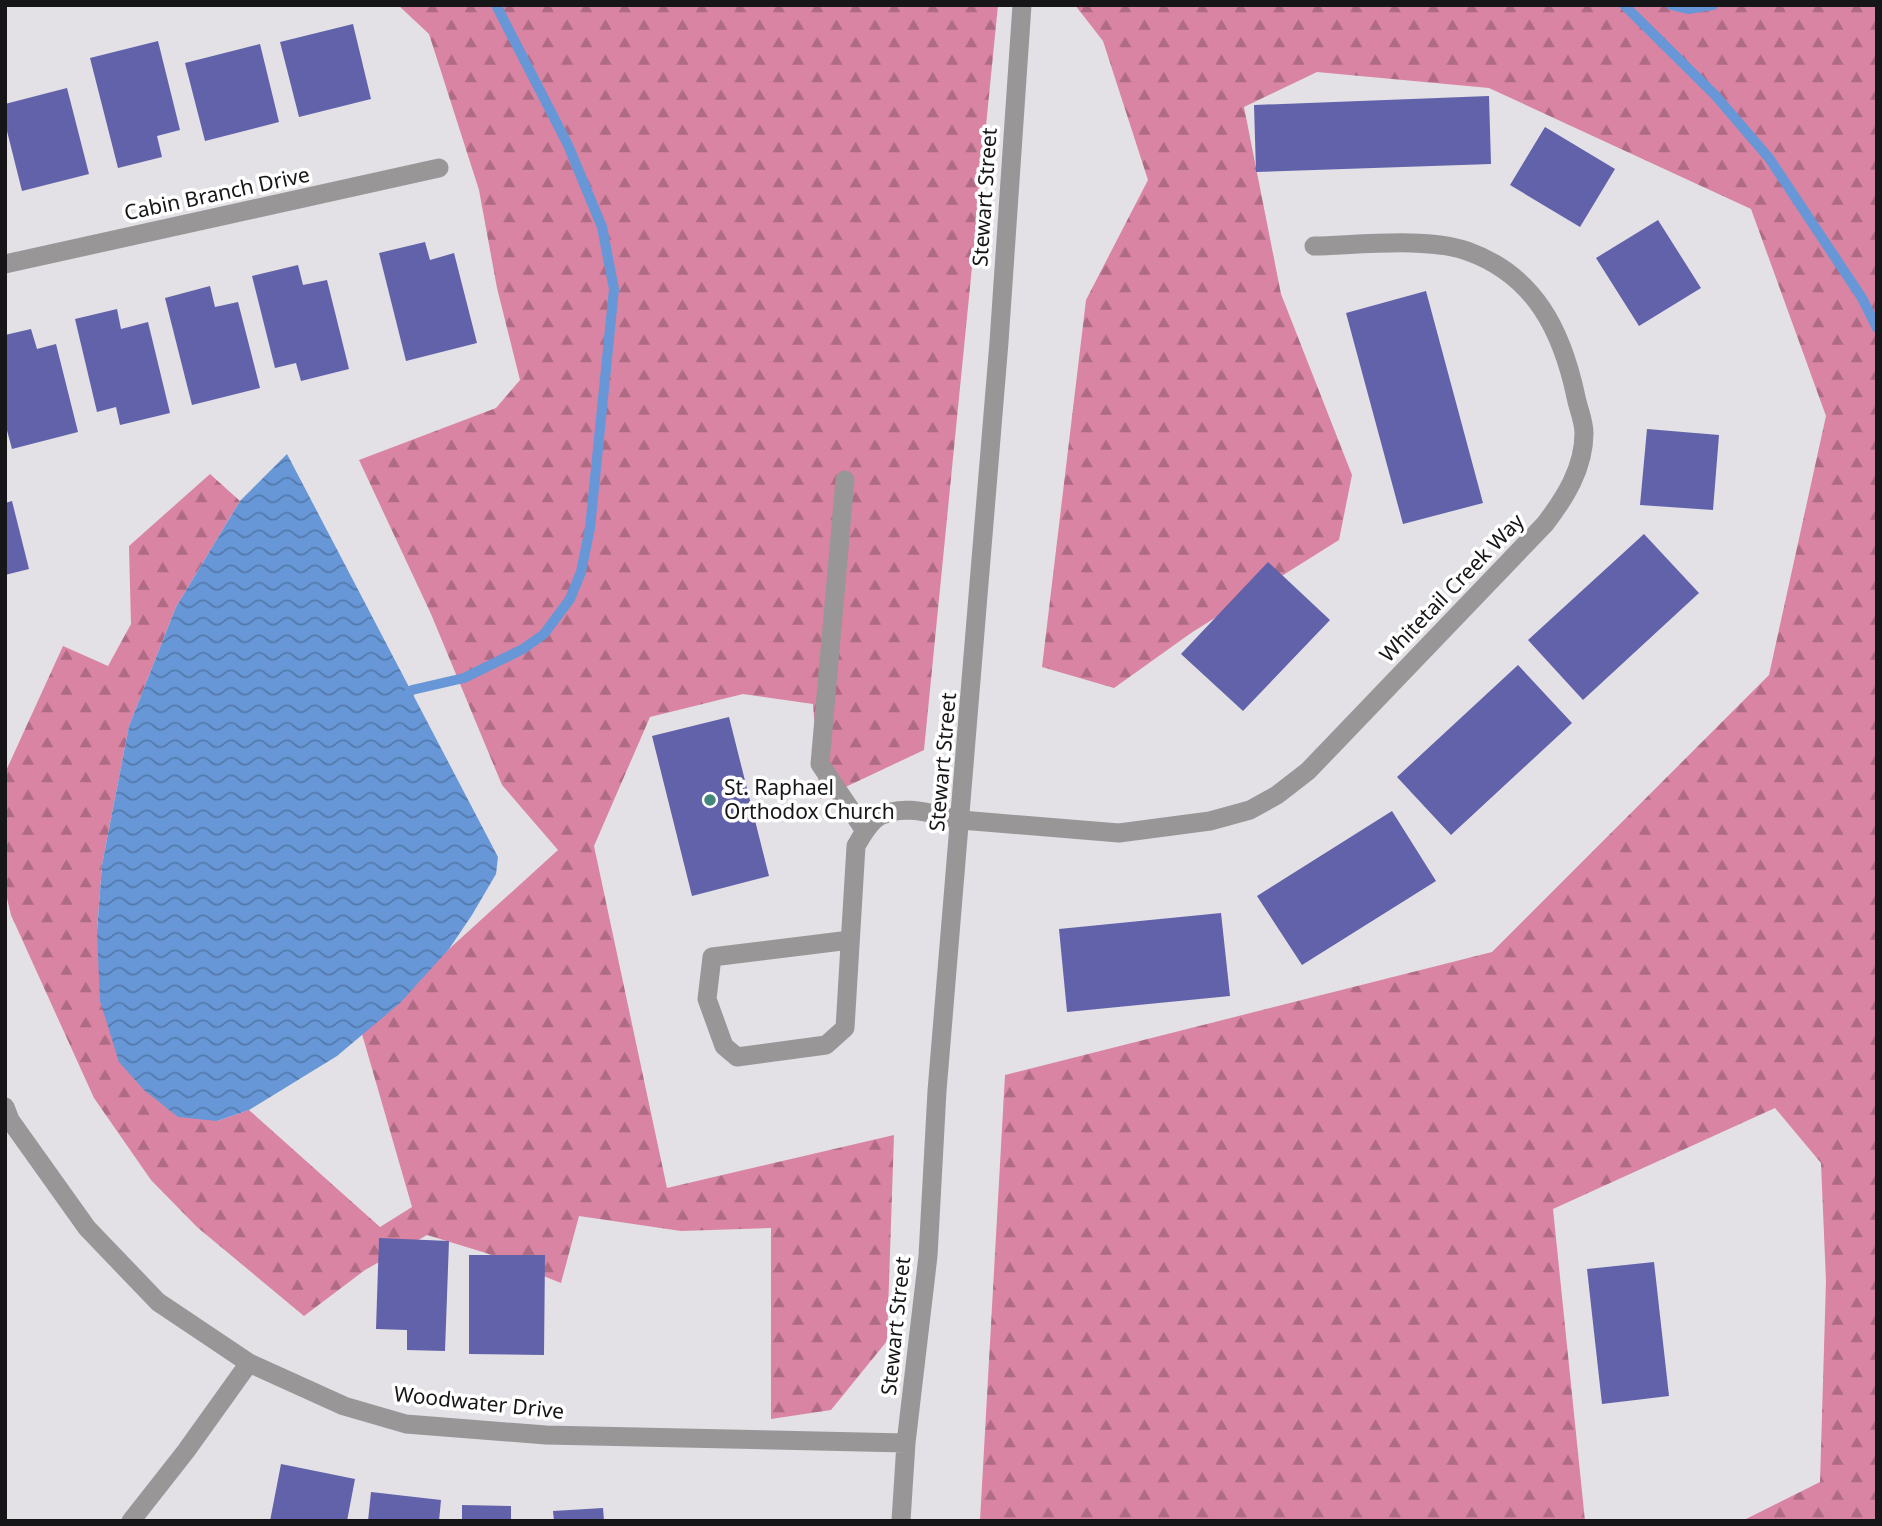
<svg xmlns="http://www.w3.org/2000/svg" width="1882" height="1526" viewBox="0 0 1882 1526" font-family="'Noto Sans',sans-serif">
  <defs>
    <pattern id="forest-firs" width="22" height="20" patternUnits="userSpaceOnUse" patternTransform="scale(1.75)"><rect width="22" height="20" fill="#d984a2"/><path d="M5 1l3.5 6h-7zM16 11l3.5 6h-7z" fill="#af6b83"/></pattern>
    <pattern id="water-waves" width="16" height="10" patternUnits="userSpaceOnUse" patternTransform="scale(1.75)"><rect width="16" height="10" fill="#6797d7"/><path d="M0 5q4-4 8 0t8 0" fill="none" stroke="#547aad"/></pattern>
  </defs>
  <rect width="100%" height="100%" fill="#e3e0e6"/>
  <path fill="url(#forest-firs)" d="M398,5H998L924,750L820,799L813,704L743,694L650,717L594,846L667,1188L894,1135L887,1341L831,1410L771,1419V1228L681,1231L579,1216L561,1283L486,1253L427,1235L365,1270L304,1316L197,1227L151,1180L94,1098L11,915L5,890V773L63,646L108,666L131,624L129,546L210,474L240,501L176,607L129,726L102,865L97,932L217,1121L249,1110L380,1227L412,1207L362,1034L449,949L558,850L502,785L431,614L359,460L496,408L520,380L497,288L479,190L429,34Z
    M1075,5H1877V1521H1742L1820,1482L1826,1281L1821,1163L1775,1108L1553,1209L1585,1521H980L1005,1075L1492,952L1769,675L1826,416L1751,209L1489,88L1317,72L1244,107L1281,294L1352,475L1339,540L1191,633L1114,688L1042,667L1086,300L1148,180L1103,41Z"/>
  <path fill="url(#water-waves)" d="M287,454L498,857L496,874L472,915L449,949L400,1003L337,1056L249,1110L217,1121L178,1117L144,1090L119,1062L100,1001L97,932L102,865L129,726L176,607L240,501Z"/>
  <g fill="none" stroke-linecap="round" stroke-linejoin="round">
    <path stroke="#6797d7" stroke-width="10" d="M1624,5L1715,95L1769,158L1862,298L1877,328
      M1671,5L1688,9L1713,5
      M404,698L412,690L464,678L523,649L544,634L570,599L581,572L590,528L614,289L602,227L568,145L496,5"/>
  </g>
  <path fill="#6162a9" d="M353,24L371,99L299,117L280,42Z
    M158,41L180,130L157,136L162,157L118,168L90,58Z
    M260,44L279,122L205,141L185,63Z
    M67,88L89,174L22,191L5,123V104Z
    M1489,96L1491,164L1256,172L1254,105Z
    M1545,127L1615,169L1580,227L1510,185Z
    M1658,220L1701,288L1639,326L1596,258Z
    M425,242L430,260L454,253L477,343L406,361L379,253Z
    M298,265L303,285L327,280L349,369L301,381L296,363L275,368L252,276Z
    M210,286L215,307L238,302L260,388L192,405L165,298Z
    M1426,291L1483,503L1403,524L1346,313Z
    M117,309L121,329L148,322L170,413L120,425L116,407L97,412L75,319Z
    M31,329L37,349L56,344L78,432L12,449L5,423V335Z
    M1647,429L1719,435L1713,510L1640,505Z
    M12,501L29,569L5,575V503Z
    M1644,534L1699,593L1583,700L1528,640Z
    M1268,562L1330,620L1243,711L1181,654Z
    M1518,665L1572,723L1451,835L1397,777Z
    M729,717L769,876L692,896L652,736Z
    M1392,811L1436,881L1302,965L1257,896Z
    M1221,913L1230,996L1067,1012L1059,929Z
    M379,1238L449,1241L445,1351L407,1350V1330L376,1329Z
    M469,1255H545L544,1355L469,1354Z
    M1654,1262L1669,1396L1602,1404L1587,1269Z
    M281,1464L355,1479L347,1521H270Z
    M371,1492L441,1500L439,1521H368Z
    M462,1505L511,1506V1521H462Z
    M603,1508L604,1521H554L553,1511Z"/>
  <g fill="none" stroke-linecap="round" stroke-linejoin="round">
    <path stroke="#999698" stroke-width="19" d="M845,480L820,764L865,831
      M850,940L712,957L707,999L724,1046L737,1057L826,1045L845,1028L856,846C862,836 869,822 880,816C905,803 935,815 961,820"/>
    <path stroke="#999698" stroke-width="19" d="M5,264L439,168
      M961,820L1119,833L1210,821L1250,810L1277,795L1308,771L1545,524C1565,498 1584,468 1584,433C1584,421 1578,408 1576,397C1562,331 1535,275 1467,251C1428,237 1358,245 1314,246
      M5,1107L10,1120L87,1228L158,1302L249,1363L344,1406L406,1424L546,1435L906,1443
      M131,1521L186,1451L249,1363
      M901,1521L906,1443L928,1256L937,1091L999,342L1022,5"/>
  </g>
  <circle fill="#43867a" stroke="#fff" stroke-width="2.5" cx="710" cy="800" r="7"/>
  <g text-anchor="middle" stroke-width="7" stroke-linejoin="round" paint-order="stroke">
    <g font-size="21" fill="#161517" stroke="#fff">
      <text transform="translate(217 194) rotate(-12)" y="7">Cabin Branch Drive</text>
      <text transform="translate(985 197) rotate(-86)" y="7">Stewart Street</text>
      <text transform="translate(1452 588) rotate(-46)" y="7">Whitetail Creek Way</text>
      <text transform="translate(943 762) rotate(-85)" y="7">Stewart Street</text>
      <text transform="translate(896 1326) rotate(-84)" y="7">Stewart Street</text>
      <text transform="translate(479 1403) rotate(6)" y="7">Woodwater Drive</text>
    </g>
    <g font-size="21" fill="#161517" stroke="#fff" text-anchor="start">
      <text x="724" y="795">St. Raphael<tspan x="724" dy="24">Orthodox Church</tspan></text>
    </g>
  </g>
  <rect width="1882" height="1526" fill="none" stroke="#161517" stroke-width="14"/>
</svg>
